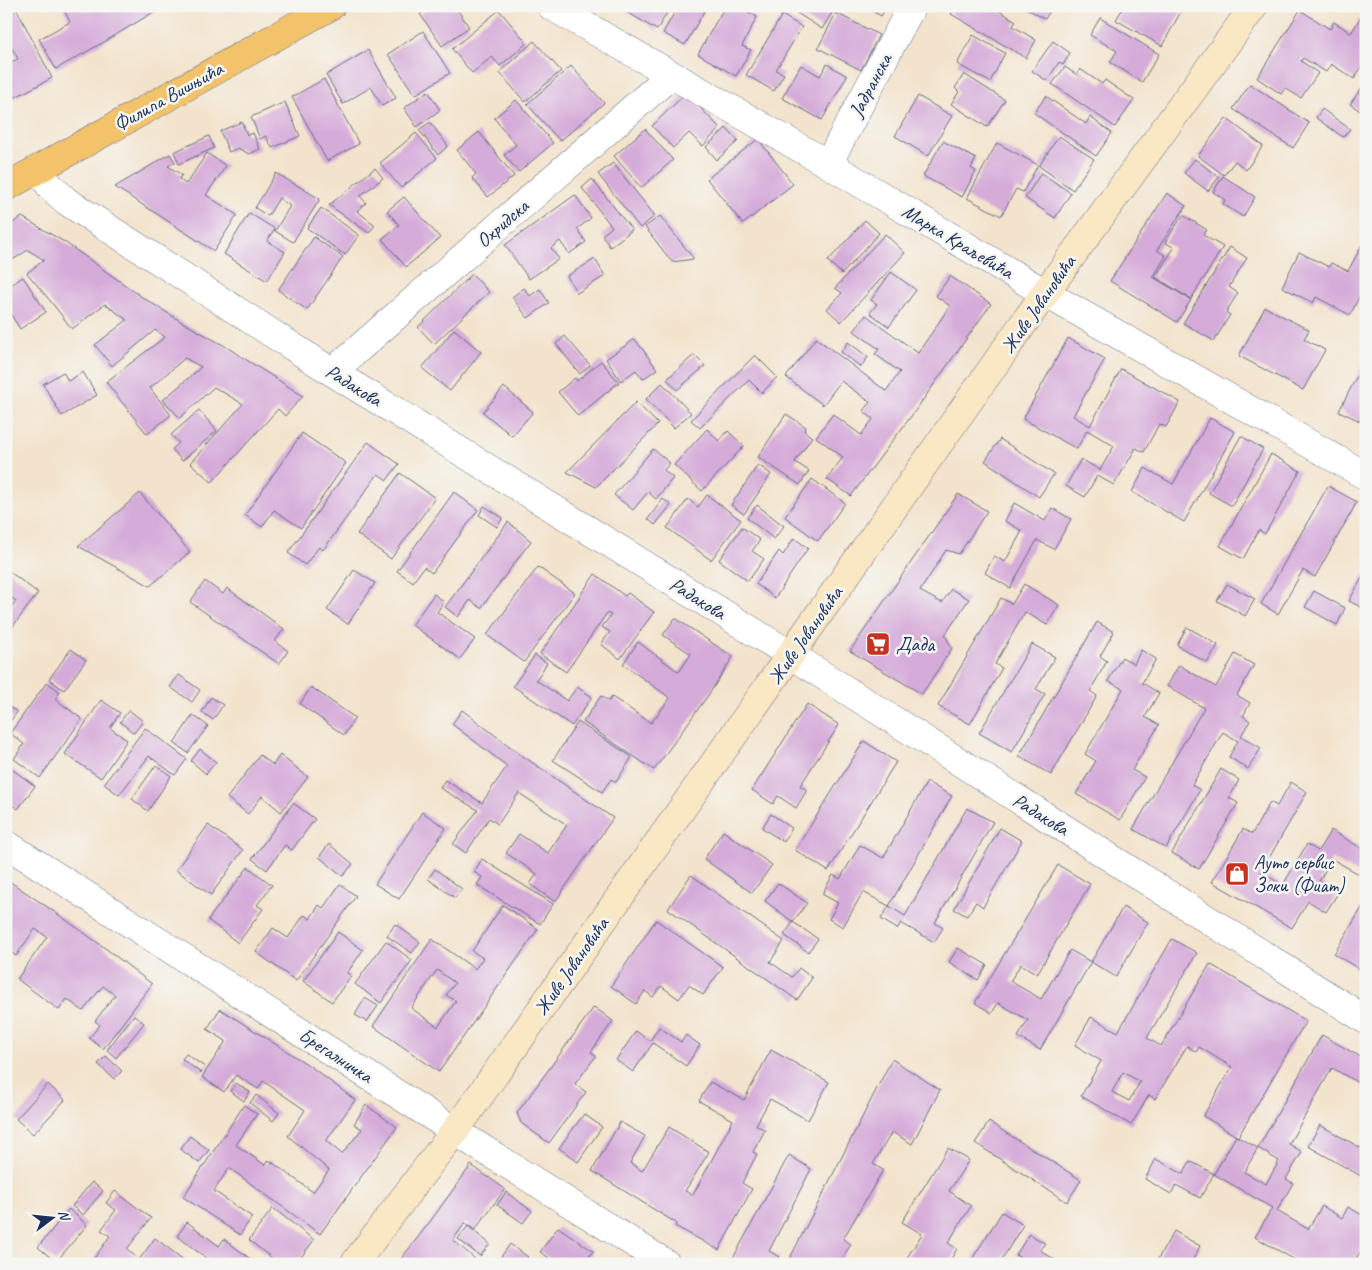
<svg xmlns="http://www.w3.org/2000/svg" width="1372" height="1270" viewBox="0 0 1372 1270" font-family="Caveat,sans-serif">
  <rect width="100%" height="100%" fill="#f6f6f2"/>
  <filter id="ink" filterUnits="userSpaceOnUse"><feTurbulence type="fractalNoise" baseFrequency=".02" numOctaves="2"/><feDisplacementMap in="SourceGraphic" scale="10" xChannelSelector="R" yChannelSelector="G"/><feConvolveMatrix kernelMatrix="1 2 1 2 8 2 1 2 1" color-interpolation-filters="sRGB"/></filter>
  <filter id="wash" filterUnits="userSpaceOnUse"><feTurbulence type="fractalNoise" baseFrequency=".0096" numOctaves="4" result="noise"/><feDisplacementMap in="SourceGraphic" scale="20" xChannelSelector="R" yChannelSelector="G"/><feGaussianBlur stdDeviation="1.12" result="paint"/><feColorMatrix in="noise" values="0 0 0 0 0 0 0 0 0 0 0 0 0 0 0 0 0 1.4 0 .05"/><feComposite in="paint" operator="in"/></filter>
  <g filter="url(#wash)">
    <rect width="100%" height="100%" fill="#f3e3cc"/>
    <g id="blocks">
      <path fill="#d5abd9" fill-rule="evenodd" d="M6,6H15L52,78L6,102V64L18,59L6,37Z
        M62,6H84L87,12L96,6H155L157,10L104,42L56,69L39,39L70,22Z
        M431,6H455L469,27L442,46L420,14Z
        M623,6H671L657,30L622,9Z
        M678,6H707L685,45L663,33Z
        M725,6H738L757,17L742,46L751,50L736,76L698,54Z
        M786,6H821L832,13L822,29Z
        M864,6H887L881,16Z
        M956,6H991L1016,21L1013,26L1036,40L1026,58L951,14Z
        M1022,6H1053L1045,19Z
        M1124,6H1184L1162,46L1116,20Z
        M1366,9V60L1354,79L1331,64L1326,72L1303,58L1301,61L1318,73L1301,98L1285,88L1281,94L1257,78L1300,10L1330,29L1334,22L1351,33Z
        M499,10L527,43L500,66L492,57L472,73L452,49Z
        M836,13L879,35L861,70L818,48Z
        M782,15L802,27L776,70L784,74L774,91L746,75Z
        M1100,18L1159,54L1142,82L1110,62L1117,51L1090,35Z
        M423,31L450,73L415,95L388,54Z
        M973,35L1005,53L990,82L957,64Z
        M534,41L561,71L525,102L499,72Z
        M1053,41L1070,53L1063,65L1059,62L1047,81L1032,71Z
        M368,50L396,98L382,106L371,87L343,104L326,75Z
        M827,64L847,76L822,120L782,98L801,65L820,76Z
        M571,66L604,103L560,141L527,104Z
        M1065,67L1077,75L1080,69L1102,84L1105,80L1134,100L1115,127L1052,84Z
        M964,74L1005,100L987,127L951,104L959,92L955,88Z
        M324,79L359,144L327,161L292,97Z
        M1366,82V115L1350,104Z
        M1250,84L1309,123L1293,148L1233,109Z
        M428,91L440,110L417,127L404,108Z
        M686,93L720,128L703,146L689,133L673,148L652,126Z
        M918,96L952,116L928,156L895,136Z
        M1046,96L1086,124L1090,117L1112,133L1096,156L1034,113Z
        M516,100L553,143L519,172L504,155L516,145L494,118Z
        M285,102L300,136L272,148L266,136L260,139L251,117Z
        M1322,109L1350,129L1343,137L1316,118Z
        M1226,118L1263,146L1246,170L1235,161L1224,175L1198,156Z
        M242,122L247,135L253,133L260,149L249,154L238,148L229,152L220,131Z
        M430,122L448,146L438,155L419,130Z
        M726,128L738,141L717,160L706,147Z
        M645,129L673,160L641,188L614,156Z
        M479,132L514,176L488,197L472,178L476,174L457,150Z
        M416,133L437,158L401,188L380,163Z
        M209,136L214,148L179,164L174,152Z
        M1059,136L1094,159L1073,190L1039,166Z
        M758,139L793,184L743,224L707,179Z
        M943,141L976,159L971,168L976,171L962,197L923,176Z
        M997,143L1038,165L1023,192L1016,189L1001,216L967,198Z
        M207,153L226,166L206,195L237,215L214,251L115,187L170,154L175,162L168,166L182,175L179,179L186,184Z
        M1195,159L1219,177L1208,191L1184,173Z
        M613,163L655,216L640,228L598,174Z
        M375,168L383,178L360,196L366,203L357,211L375,225L369,233L329,205Z
        M276,173L320,199L293,242L275,231L290,206L279,198L268,216L255,208Z
        M1041,173L1071,193L1055,218L1025,198Z
        M1223,176L1255,197L1243,217L1223,204L1225,200L1213,192Z
        M592,179L632,230L610,247L602,235L612,227L582,188Z
        M1167,193L1186,206L1157,250L1166,256L1153,277L1191,300L1177,322L1110,281Z
        M575,195L591,218L577,229L586,242L569,254L560,241L551,248L559,259L529,279L505,245Z
        M404,197L440,238L406,267L382,239L399,225L387,211Z
        M321,208L359,235L345,255L307,228Z
        M249,213L275,229L267,241L285,252L267,281L224,254Z
        M1183,215L1207,230L1203,235L1223,247L1191,299L1155,277L1174,248L1165,242Z
        M660,216L694,259L672,262L645,227Z
        M22,217L66,243L142,297L182,322L225,346L303,396L285,416L278,409L212,482L190,463L243,404L214,387L180,418L163,400L201,367L185,358L150,388L171,415L147,434L106,382L165,337L155,330L112,366L95,345L127,320L105,304L72,329L52,303L27,273L44,260L28,250L6,264V227Z
        M865,220L879,233L842,274L828,261Z
        M885,234L905,253L841,322L827,309L842,293L835,288Z
        M314,237L343,257L307,310L278,290Z
        M1362,245L1366,247V284L1350,315L1316,297L1313,303L1282,287L1299,252L1329,267L1331,263L1348,271Z
        M1230,247L1247,258L1229,287L1238,293L1226,312L1230,315L1214,341L1183,323Z
        M595,259L605,276L577,293L567,276Z
        M891,272L916,290L889,327L870,313L877,304L871,300Z
        M472,274L489,292L434,344L418,327Z
        M950,276L991,304L915,411L851,496L827,479L843,457L816,437L833,414L861,435L873,419L863,411L870,402L841,381L823,405L786,377L816,338L886,391L900,372L875,354L879,349L854,331L866,315L918,353L950,306L936,296Z
        M23,277L46,312L20,329L6,307V288Z
        M524,288L530,296L540,289L549,303L528,318L512,297Z
        M1265,307L1309,330L1304,339L1325,350L1303,390L1239,356Z
        M454,329L481,352L450,391L422,368Z
        M565,336L590,365L580,374L556,344Z
        M1068,338L1105,359L1073,416L1090,426L1121,369L1180,402L1166,427L1159,424L1144,452L1136,448L1114,485L1097,476L1085,497L1066,486L1081,459L1100,470L1114,446L1087,430L1077,449L1023,419Z
        M635,339L657,369L643,379L636,370L621,381L606,359Z
        M848,342L868,357L861,367L841,352Z
        M694,355L705,366L677,390L667,379Z
        M755,355L777,377L762,393L749,380L700,428L691,420Z
        M601,361L619,382L578,416L558,392L575,378L577,381Z
        M1363,364L1366,366V424L1339,411Z
        M63,372L68,381L83,372L97,395L62,416L43,384Z
        M662,383L691,413L674,428L646,399Z
        M504,387L533,412L512,436L483,412Z
        M636,402L658,424L596,487L567,472Z
        M199,410L217,431L182,461L172,449L179,443L171,435Z
        M786,414L806,427L804,431L812,437L795,462L809,471L800,485L758,457Z
        M1210,418L1235,432L1184,522L1132,492L1145,468L1173,484Z
        M707,429L719,441L728,431L744,446L702,491L674,465Z
        M302,433L346,463L301,528L274,510L262,527L245,515Z
        M1241,436L1263,449L1232,506L1209,493Z
        M1000,439L1054,474L1039,497L985,461Z
        M368,442L399,464L387,480L378,474L323,550L319,547L305,565L288,553Z
        M653,449L670,463L664,470L673,478L656,499L648,492L633,510L614,495Z
        M1271,454L1300,471L1265,534L1259,530L1243,559L1220,546Z
        M758,465L771,474L744,514L731,505Z
        M400,473L435,498L391,559L357,534Z
        M812,479L845,503L818,541L785,517Z
        M1328,486L1357,502L1315,577L1303,570L1278,614L1261,604Z
        M454,492L478,510L432,573L424,567L413,582L397,571Z
        M140,493L190,552L150,586L78,546Z
        M958,494L987,511L959,554L946,550L920,591L942,603L951,589L969,599L945,635L952,648L922,694L850,651Z
        M707,495L741,520L711,560L667,528L688,499L698,507Z
        M663,499L671,505L655,525L648,519Z
        M1014,503L1045,521L1052,508L1071,519L1054,549L1037,540L1010,588L985,573L994,556L1005,562L1022,531L1005,521Z
        M757,505L784,526L774,539L747,518Z
        M484,506L503,518L497,527L479,515Z
        M508,522L531,541L481,608L470,600L458,617L445,607Z
        M742,527L760,540L752,551L764,559L748,581L719,560Z
        M794,538L808,548L775,598L756,584L779,551L783,555Z
        M538,567L575,593L524,662L487,635Z
        M6,569L38,593L11,629L6,625V614L16,601L6,594Z
        M354,570L375,583L348,624L327,610Z
        M1366,571V610L1349,601Z
        M595,574L625,596L628,593L654,612L620,659L601,644L610,632L602,627L611,615L607,613L566,672L540,654Z
        M205,581L223,594L227,588L284,629L275,641L288,651L279,664L190,602Z
        M1024,584L1059,605L1047,625L1025,612L995,664L1002,668L970,724L938,706L1001,598L1012,604Z
        M1227,584L1255,599L1245,616L1217,601Z
        M1314,591L1345,608L1337,625L1305,607Z
        M434,594L444,602L437,612L475,639L460,659L412,625Z
        M675,618L733,657L709,694L654,770L583,722L601,696L609,701L612,697L651,723L670,698L623,664L638,642L679,672L691,654L663,635Z
        M1097,622L1114,632L1100,656L1107,661L1090,691L1097,696L1051,775L1019,756Z
        M1187,627L1218,645L1207,663L1177,645Z
        M1032,644L1055,657L1036,689L1045,694L1012,752L979,733Z
        M71,649L86,660L64,690L49,679Z
        M1141,650L1156,659L1142,683L1159,693L1145,717L1159,725L1132,770L1145,777L1120,820L1076,794L1096,761L1085,754L1123,689L1108,681L1122,657L1134,664Z
        M1235,654L1254,665L1237,695L1250,703L1243,716L1250,721L1241,736L1261,748L1248,769L1229,757L1238,741L1223,732L1192,785L1200,790L1166,848L1133,829L1204,708L1167,686L1179,665L1216,687Z
        M535,655L547,663L536,680L567,701L577,687L592,697L572,726L513,686Z
        M179,675L200,690L192,702L170,687Z
        M47,682L60,692L55,699L82,719L40,778L14,759L24,744L10,733Z
        M311,687L355,718L344,735L300,704Z
        M211,697L223,705L213,720L202,712Z
        M101,700L120,713L110,728L127,740L101,778L65,754Z
        M807,704L839,725L800,786L807,790L796,808L778,796L773,804L752,790Z
        M6,705L17,712L6,727Z
        M129,710L143,721L134,733L120,722Z
        M462,710L517,752L613,818L555,902L530,884L537,874L506,853L519,834L548,853L567,825L519,793L498,824L489,818L466,853L453,844L478,810L440,788L445,780L482,803L507,766L452,724Z
        M193,715L208,726L188,753L174,743Z
        M578,722L632,757L616,782L611,779L602,792L553,760Z
        M145,728L187,759L175,775L149,756L119,795L104,784Z
        M864,741L896,762L828,871L795,850Z
        M200,749L216,762L206,774L191,761Z
        M260,755L273,765L280,755L308,777L281,812L262,796L248,814L227,798Z
        M156,765L171,776L148,811L132,799Z
        M9,767L35,786L18,809L6,801V771Z
        M1221,769L1239,780L1229,798L1238,803L1199,869L1172,853Z
        M927,782L952,796L889,906L863,892L843,927L829,919L838,903L822,894L833,875L840,879L860,845L883,858Z
        M1291,782L1307,792L1261,872L1283,885L1307,844L1318,851L1331,830L1366,851V878L1332,859L1319,881L1338,893L1326,912L1308,901L1292,928L1212,882L1243,829L1252,834L1270,802L1277,806Z
        M293,803L315,819L292,850L285,845L267,870L252,859Z
        M967,808L993,822L935,923L943,928L934,942L901,923L897,929L881,919L889,906L905,916Z
        M422,812L446,828L399,899L375,884Z
        M771,814L792,828L784,842L762,828Z
        M208,825L243,850L211,895L176,870Z
        M1000,828L1022,841L983,907L976,902L967,916L954,909Z
        M723,831L772,865L752,893L704,859Z
        M329,844L353,864L343,876L319,857Z
        M482,859L553,904L540,924L477,885L482,877L474,872Z
        M1058,865L1090,884L1037,974L1021,964L1010,981L1041,999L1070,950L1091,962L1040,1050L1018,1037L1028,1020L998,1003L992,1013L975,1003Z
        M248,867L272,885L257,905L263,909L238,943L208,920Z
        M435,869L462,889L455,898L428,879Z
        M691,875L784,941L770,962L792,977L799,968L812,978L797,1000L668,909Z
        M6,879L62,917L105,948L152,984L103,1049L89,1038L100,1025L95,1021L115,995L103,986L83,1011L67,999L59,1010L17,979L47,937L35,929L16,956L6,949Z
        M778,883L807,903L793,922L765,901Z
        M340,884L356,896L296,981L256,952L273,928L288,938L304,915L310,919L319,905L323,908Z
        M1366,901V963L1361,970L1334,954Z
        M503,905L538,929L439,1072L373,1026L432,939L475,969L483,958L472,951ZM437,970L455,983L446,995L456,1001L438,1027L411,1008Z
        M1123,907L1148,922L1116,977L1091,962Z
        M656,920L723,967L703,995L689,985L679,999L661,986L653,997L645,991L636,1004L611,986Z
        M793,922L818,939L808,952L784,935Z
        M395,924L420,942L412,953L387,936Z
        M338,932L363,950L347,973L351,976L332,1002L303,981Z
        M1172,939L1197,953L1147,1038L1161,1046L1210,964L1306,1021L1238,1137L1203,1116L1232,1067L1199,1047L1196,1052L1187,1046L1155,1099L1149,1095L1131,1125L1081,1096L1101,1061L1075,1045L1091,1017L1118,1032ZM1123,1072L1140,1082L1129,1101L1112,1092Z
        M386,941L412,960L381,1003L355,984Z
        M958,948L987,965L978,980L949,962Z
        M365,998L378,1006L367,1022L355,1015Z
        M594,1007L613,1021L591,1052L596,1056L575,1084L586,1092L549,1143L521,1123L517,1113Z
        M220,1009L310,1066L355,1100L326,1141L342,1154L362,1129L354,1124L366,1105L397,1127L320,1234L229,1168L214,1191L252,1217L240,1235L183,1197L244,1105L257,1114L236,1145L265,1165L269,1160L313,1192L329,1170L288,1136L305,1110L263,1081L258,1089L236,1075L224,1092L202,1077L226,1041L207,1029Z
        M134,1015L144,1023L116,1058L107,1050Z
        M659,1027L681,1042L686,1035L700,1045L686,1066L653,1043L633,1072L616,1060L636,1031L650,1041Z
        M1322,1035L1366,1060V1087L1332,1068L1289,1144L1302,1152L1286,1179L1293,1183L1277,1211L1308,1229L1322,1206L1342,1218L1348,1207L1366,1217V1242L1353,1264H1302L1255,1237L1272,1208L1214,1174L1200,1198L1176,1185L1171,1194L1145,1179L1156,1159L1183,1174L1190,1161L1214,1174L1236,1136L1258,1148ZM1258,1148L1279,1161L1266,1184L1244,1172Z
        M771,1050L829,1082L808,1120L770,1099L756,1125L765,1130L753,1152L757,1154L742,1183L752,1189L719,1250L675,1226L676,1223L592,1171L620,1122L645,1136L630,1163L642,1171L669,1127L709,1152L685,1191L693,1195L733,1120L699,1101L710,1082L744,1100Z
        M186,1054L205,1067L201,1073L182,1059Z
        M106,1056L122,1071L114,1079L98,1064Z
        M892,1059L940,1090L912,1144L892,1132L873,1164L883,1170L843,1239L851,1244L839,1264H787Z
        M236,1083L250,1092L244,1101L230,1091Z
        M48,1084L65,1100L33,1134L16,1119Z
        M256,1095L279,1113L273,1121L250,1103Z
        M584,1114L602,1127L578,1162L559,1148Z
        M989,1122L1081,1180L1067,1202L975,1143Z
        M1320,1125L1366,1151V1179L1308,1146Z
        M190,1136L209,1150L199,1163L180,1149Z
        M948,1148L969,1160L949,1191L971,1206L948,1243L957,1249L948,1264H903L922,1234L902,1222Z
        M789,1155L811,1169L769,1251L780,1257L776,1264H738L732,1260Z
        M471,1165L505,1189L475,1230L465,1223L453,1240L475,1259L472,1264H397L429,1223Z
        M92,1182L103,1191L83,1215L72,1206Z
        M115,1191L151,1218L127,1249L139,1260L155,1238L189,1264H90L110,1236L101,1230L116,1210L106,1203Z
        M506,1192L532,1211L523,1223L497,1205Z
        M273,1208L314,1240L296,1264H279L249,1240Z
        M69,1209L87,1225L56,1262L38,1247Z
        M1002,1212L1023,1225L999,1264H969Z
        M187,1222L219,1246L224,1239L257,1264H214L177,1236Z
        M468,1226L490,1244L480,1256L458,1239Z
        M558,1227L593,1251L584,1264H546L549,1258L540,1252Z
        M1174,1231L1200,1246L1191,1264H1155Z
        M1029,1234L1045,1243L1040,1250L1061,1264H1029L1016,1255Z
        M510,1244L528,1257L523,1264H496Z"/>
    </g>
  </g>
  <g filter="url(#ink)">
    <use href="#blocks" fill-opacity="0" stroke="#676e84" stroke-width="1"/>
    <g fill="none" stroke-linecap="round" stroke-linejoin="round">
      <defs>
        <path id="street" d="M551,6L828,164L1045,293L1366,476
          M828,164L912,6
          M38,169L50,186L66,201L332,372L791,655L1366,1020
          M332,372L671,75
          M6,844L483,1149L667,1264"/>
        <path id="secondary" d="M354,1264L437,1154L455,1131L1045,293L1254,6"/>
        <path id="primary" d="M6,187L331,6"/>
      </defs>
      <use href="#street" stroke="#676e84" stroke-width="29"/>
      <use href="#secondary" stroke="#676e84" stroke-width="29"/>
      <use href="#primary" stroke="#676e84" stroke-width="29"/>
      <use href="#street" stroke="#fff" stroke-width="28"/>
      <use href="#secondary" stroke="#fae7c3" stroke-width="28"/>
      <use href="#primary" stroke="#f2c36a" stroke-width="28"/>
    </g>
  </g>
  <defs>
    <symbol id="supermarket-square" viewBox="-11 -11 22 22"><rect x="-9" y="-9" width="18" height="18" rx="4" fill="#c8321e" stroke="#f6f6f2"/><path d="M-6-5.5h2.5l.6 2H6L4.5 2H-2.5L-4.4-4H-6ZM-1.5 3.2a1.3 1.3 0 1 0 .1 0ZM3 3.2a1.3 1.3 0 1 0 .1 0Z" fill="#fff"/></symbol>
    <symbol id="shop-square" viewBox="-11 -11 22 22"><rect x="-9" y="-9" width="18" height="18" rx="4" fill="#c8321e" stroke="#f6f6f2"/><path d="M-5-2.5h2.3a2.7 3.5 0 0 1 5.4 0H5L5.5 6h-11ZM-1.5-2.5h3a1.5 2.3 0 0 0-3 0Z" fill="#fff"/></symbol>
  </defs>
  <g fill-rule="evenodd">
    <use href="#supermarket-square" x="864" y="630" width="28" height="28"/>
    <use href="#shop-square" x="1223" y="860" width="28" height="28"/>
  </g>
  <g text-anchor="middle" stroke-width="5" stroke-linejoin="round" paint-order="stroke">
    <g font-size="20" fill="#1b2f5e" stroke="#f6f6f2">
      <text transform="translate(870 85) rotate(-62)" y="7">Јадранска</text>
      <text transform="translate(168 96) rotate(-29)" y="7">Филипа Вишњића</text>
      <text transform="translate(502 223) rotate(-41)" y="7">Охридска</text>
      <text transform="translate(958 241) rotate(31)" y="7">Марка Краљевића</text>
      <text transform="translate(1038 304) rotate(-55)" y="7">Живе Јовановића</text>
      <text transform="translate(354 385) rotate(32)" y="7">Радакова</text>
      <text transform="translate(698 598) rotate(32)" y="7">Радакова</text>
      <text transform="translate(805 635) rotate(-55)" y="7">Живе Јовановића</text>
      <text transform="translate(1041 814) rotate(32)" y="7">Радакова</text>
      <text transform="translate(571 966) rotate(-55)" y="7">Живе Јовановића</text>
      <text transform="translate(336 1055) rotate(33)" y="7">Брегалничка</text>
    </g>
    <g font-size="20" fill="#1b2f5e" stroke="#f6f6f2" text-anchor="start">
      <text x="896" y="651">Дада</text>
      <text x="1254" y="869">Ауто сервис<tspan x="1254" dy="23">Зоки (Фиат)</tspan></text>
    </g>
  </g>
  <rect width="1372" height="1270" fill="none" stroke="#f6f6f2" stroke-width="25"/>
  <g transform="translate(52 1218) rotate(74)" stroke="#f6f6f2" stroke-width="4" paint-order="stroke">
  <path d="M0-4L9 19L0 12L-9 19Z" fill="#1b2f5e"/>
  <text y="-8" font-size="14" font-weight="bold" text-anchor="middle" fill="#1b2f5e">N</text>
  </g>
</svg>
